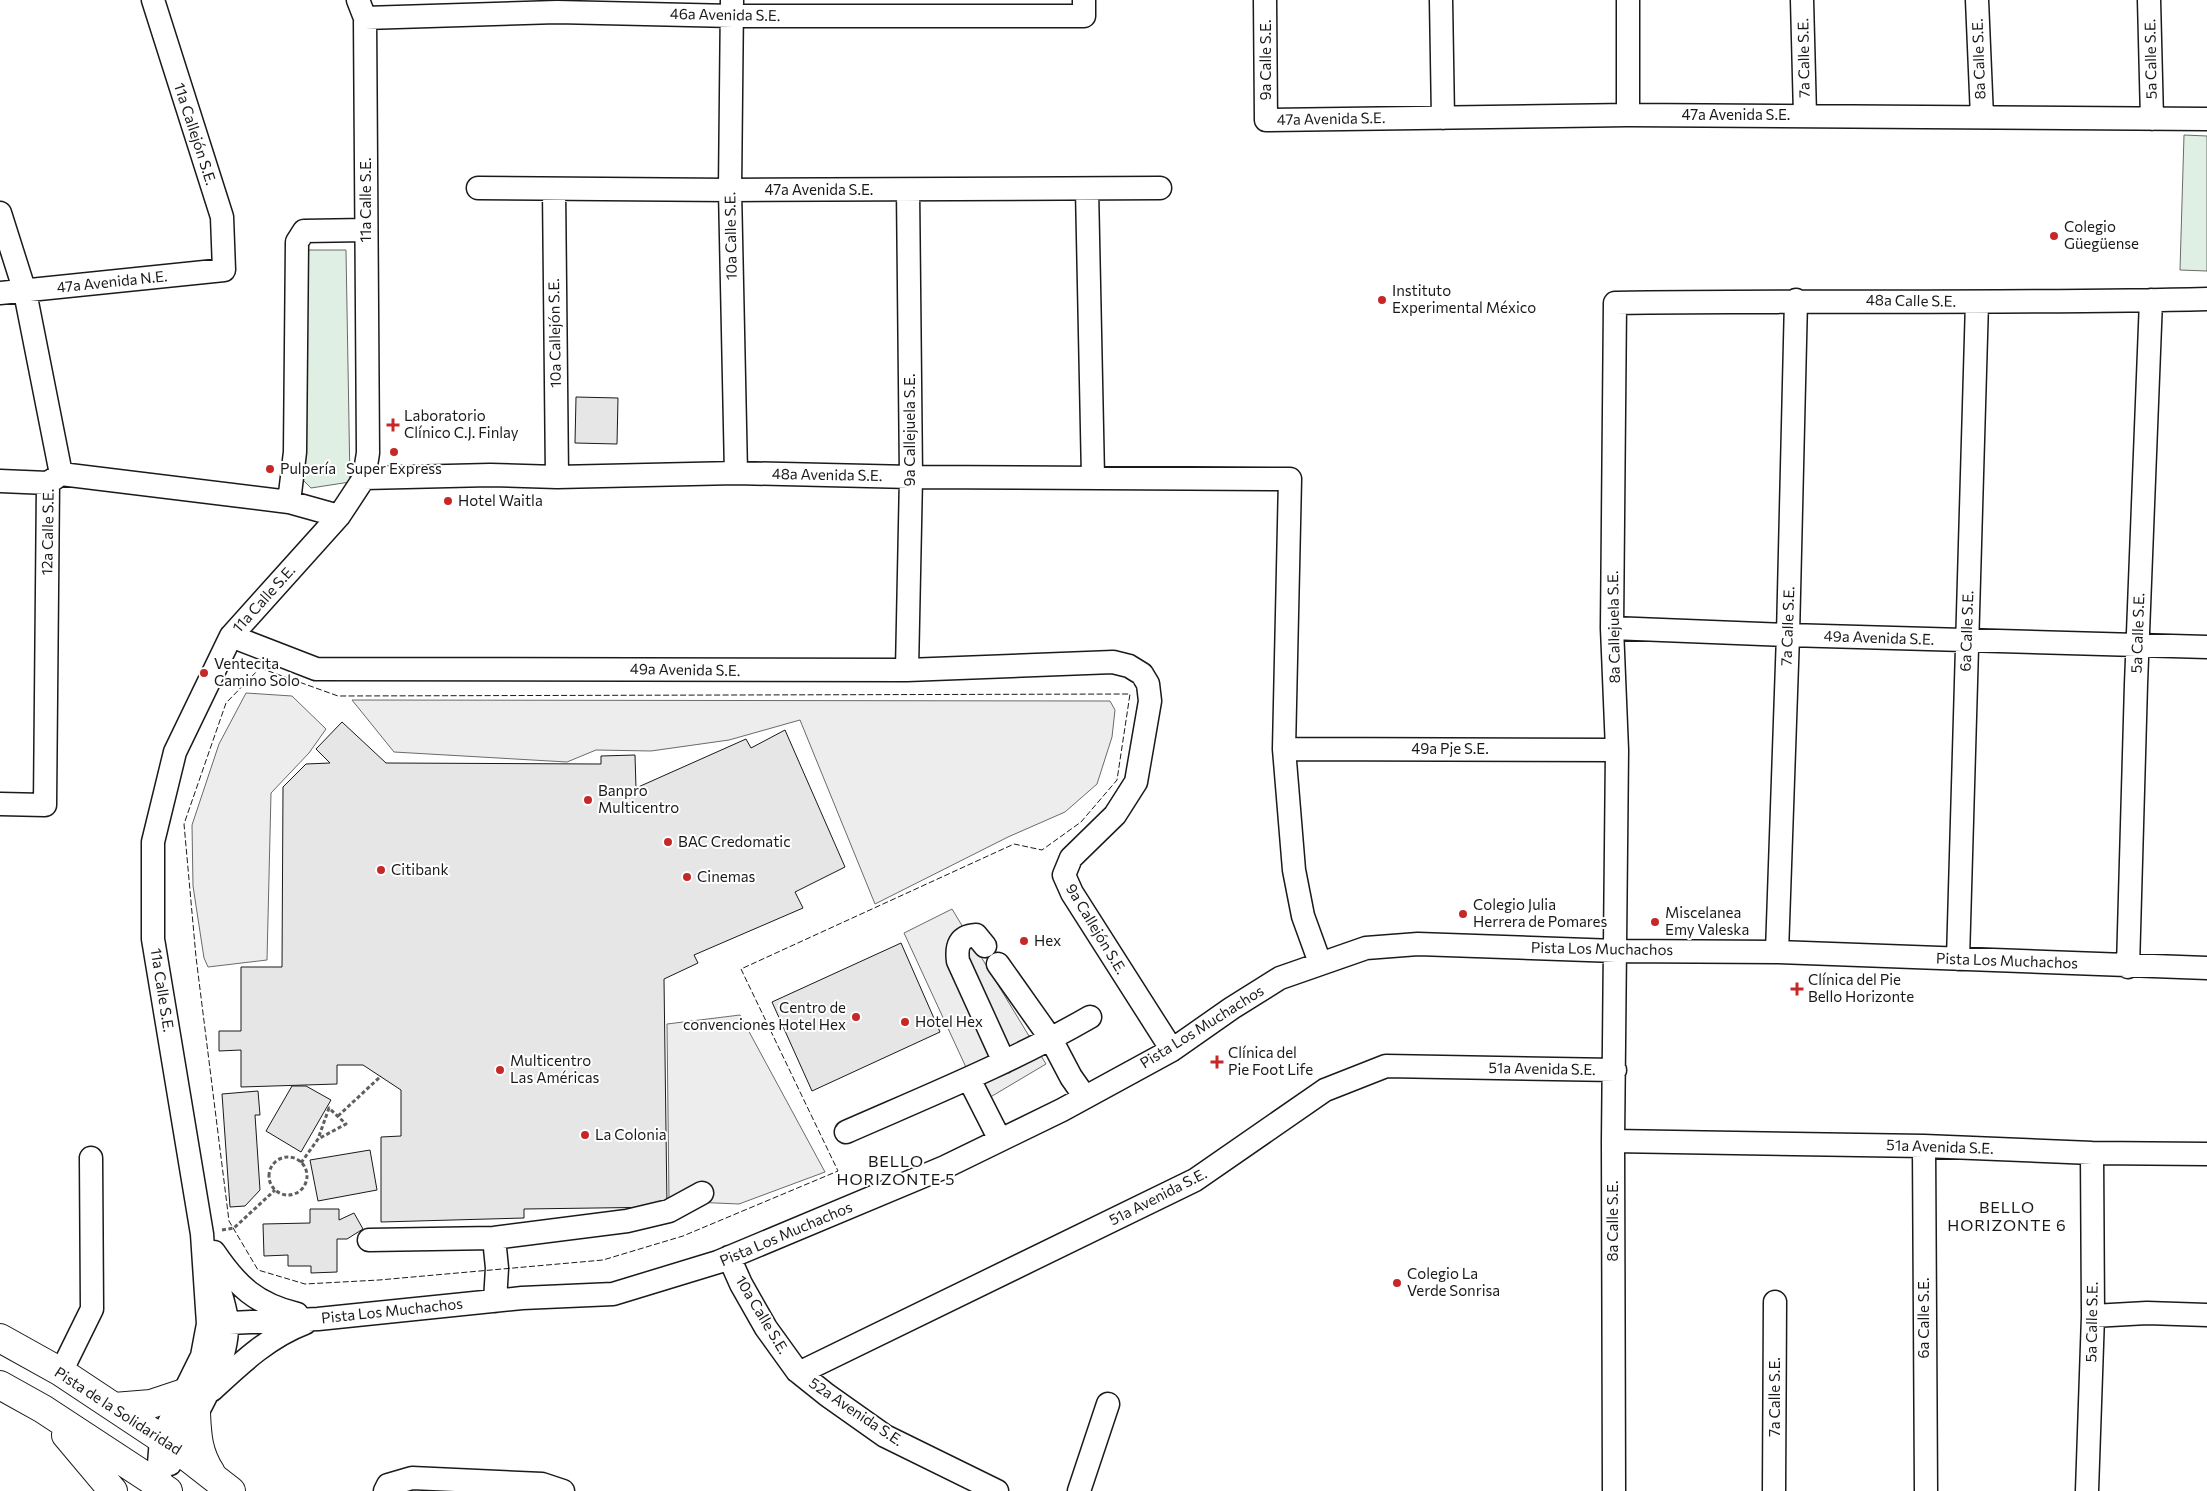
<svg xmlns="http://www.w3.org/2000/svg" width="2207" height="1491" viewBox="0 0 2207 1491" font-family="Commissioner,sans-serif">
  <rect width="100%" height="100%" fill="#fff"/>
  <path fill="#e0efe3" stroke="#6a6a6a" d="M2184,135L2207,136V271L2180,270Z
    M300,250H346L350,482L311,488L301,478Z"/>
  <path fill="#ededed" stroke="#6a6a6a" d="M246,693L292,696L326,729L309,753L271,793L267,960L208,967L204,958L193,886L192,825L219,744Z
    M352,700L1110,701L1115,710L1112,737L1097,784L1065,812L1008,837L875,904L800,720L729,740L651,751L596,750L567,762L394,752Z
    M952,909L1046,1064L982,1102L904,933Z
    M740,1015L825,1172L739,1204L669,1201L667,1024Z"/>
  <path fill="#e6e6e6" stroke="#1a1a1a" d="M576,397L618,398L617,444L575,443Z
    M342,722L386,763L601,764V756L635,755L636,788L746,739L751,748L785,730L845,867L795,892L803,908L694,955L698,963L664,979L667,1207L524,1209V1218L381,1222V1137L401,1136V1090L363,1065H337V1084L241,1087V1050L219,1051V1031H241V967H282L283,787L306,764L330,763L316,749Z
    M901,943L940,1032L812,1091L772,1002Z
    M292,1086H306L331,1100L301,1152L266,1131Z
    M258,1091L260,1115H255L260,1190L245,1206L230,1207L222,1094Z
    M370,1150L377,1190L318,1201L310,1160Z
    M310,1209H339V1220L354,1213L363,1229L347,1239H337V1272L311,1273V1266H288V1255L264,1256L263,1224L310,1223Z"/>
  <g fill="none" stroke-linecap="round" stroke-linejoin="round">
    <defs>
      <path id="minor" d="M732,0L730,190L736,473
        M1265,0L1266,120L1628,115L2207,119
        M1441,0L1443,118
        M1628,0V115
        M1802,0L1805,115
        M1977,0L1982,117
        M2149,0L2152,119
        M365,18L557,12L733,16H1084V0
        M478,188L730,190L1160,188
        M554,189L557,477
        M1087,189L1093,477
        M0,213L25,292L61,474
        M0,293L224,270L222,217L153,0
        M61,474L289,502L339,516
        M364,478L490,475L557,477L736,473L911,477L1290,479L1284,749L1294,870L1303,916L1320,963
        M0,481L48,483
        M289,502L295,452L297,242L304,231L366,230
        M1612,628L1788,635L2207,647
        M231,636L316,669L907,670L1113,662L1129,666L1142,674L1148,684L1150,701L1136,782L1115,815L1071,858L1064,875L1072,893L1172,1050
        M907,670L911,477L908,190
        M1284,749L1617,750
        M0,804L45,805L48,483L61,474
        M985,946L976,935C959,936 956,946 958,961L1004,1062
        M1777,952L1788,635L1796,300
        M1958,959L1977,302
        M998,964L1051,1039L1071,1077L1085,1097
        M2128,967L2136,684L2151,300
        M969,1079L1000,1140
        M846,1132C928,1096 1012,1062 1090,1017
        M1613,1141L1924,1146L2092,1153L2207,1154
        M1924,1146L1926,1491
        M494,1238L497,1268L495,1301
        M369,1240L494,1238L627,1221L669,1211L702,1193
        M214,1252C237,1286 256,1304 297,1314
        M729,1257L741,1284L766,1328L797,1371L827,1395L885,1436L997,1491
        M2093,1316L2147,1313L2207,1315
        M208,1324L318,1319L522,1298L613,1294L718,1262L945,1167L1062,1110L1172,1050L1232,1008L1280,978L1366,948L1418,944L1616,951L1777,952L2207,968
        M797,1371L801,1372L1195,1180L1325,1090L1386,1066L1615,1070
        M61,1372L92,1309L91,1158
        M212,1390C240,1364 268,1337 305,1323
        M170,1464C189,1423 229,1369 227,1323C226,1305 218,1287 213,1271
        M161,1486L159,1464L161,1439L202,1356L208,1324L202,1234L153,939V842L175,752L231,636L339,516L364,478L368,453L365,18L358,0
        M385,1491L388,1485L412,1478L542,1484L563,1491
        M1079,1491L1108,1404
        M1614,1491L1613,1141L1617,750L1612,628L1615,303C1812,300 2010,304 2207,299
        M1774,1491L1775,1302
        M2087,1491L2093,1316L2092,1153"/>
      <path id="major" d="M0,1338L61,1372L177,1449L231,1491
        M0,1385L43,1409L168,1491
        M114,1407L151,1404L184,1393
        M196,1413C197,1436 198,1453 211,1473
        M66,1435L113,1491"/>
    </defs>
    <use href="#minor" stroke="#1a1a1a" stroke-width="25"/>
    <use href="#major" stroke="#1a1a1a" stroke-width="30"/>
    <path stroke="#5f5f5f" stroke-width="3" stroke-dasharray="4 2.5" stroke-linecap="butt" d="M338,1116L381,1076
      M269 1176a19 19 0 1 1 38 0a19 19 0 1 1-38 0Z
      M301,1163L318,1139L329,1108L346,1124L318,1139
      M222,1230L234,1228L275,1190"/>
    <use href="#minor" stroke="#fff" stroke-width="22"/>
    <use href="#major" stroke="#fff" stroke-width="28"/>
    <path stroke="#1a1a1a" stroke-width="1" stroke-dasharray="6 2.5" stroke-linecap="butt" d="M260,668L338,696L1130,694L1117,780L1081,822L1042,850L1014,844L741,969L838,1171L683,1236L603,1260L379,1280L305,1284L258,1270L229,1221L196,957L184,824L226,703Z"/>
  </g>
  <g fill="#c62828" stroke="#fff" stroke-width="2">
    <circle cx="2054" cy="236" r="5"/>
    <circle cx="1382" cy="300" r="5"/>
    <path d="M390.5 417.5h5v5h5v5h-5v5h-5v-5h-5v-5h5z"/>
    <circle cx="394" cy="452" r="5"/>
    <circle cx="270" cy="469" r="5"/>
    <circle cx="448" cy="501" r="5"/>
    <circle cx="204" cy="673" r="5"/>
    <circle cx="588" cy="800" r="5"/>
    <circle cx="668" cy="842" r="5"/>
    <circle cx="381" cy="870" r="5"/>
    <circle cx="687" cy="877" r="5"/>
    <circle cx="1463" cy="914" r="5"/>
    <circle cx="1655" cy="922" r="5"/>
    <circle cx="1024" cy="941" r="5"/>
    <path d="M1794.5 981.5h5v5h5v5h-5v5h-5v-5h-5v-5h5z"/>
    <circle cx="856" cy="1017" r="5"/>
    <circle cx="905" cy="1022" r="5"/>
    <path d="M1214.5 1054.5h5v5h5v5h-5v5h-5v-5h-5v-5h5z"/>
    <circle cx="500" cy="1070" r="5"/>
    <circle cx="585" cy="1135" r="5"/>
    <circle cx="1397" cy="1283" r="5"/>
  </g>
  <g text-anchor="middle" stroke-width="4" stroke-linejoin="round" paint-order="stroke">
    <g font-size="15" fill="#1a1a1a" stroke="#fff">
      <text transform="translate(725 15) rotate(1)" y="5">46a Avenida S.E.</text>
      <text transform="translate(1804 58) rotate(-91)" y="5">7a Calle S.E.</text>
      <text transform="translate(1979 59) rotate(-92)" y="5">8a Calle S.E.</text>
      <text transform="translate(2151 59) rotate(-91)" y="5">5a Calle S.E.</text>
      <text transform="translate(1266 60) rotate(-90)" y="5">9a Calle S.E.</text>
      <text x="1736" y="120">47a Avenida S.E.</text>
      <text transform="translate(1331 119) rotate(-1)" y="5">47a Avenida S.E.</text>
      <text transform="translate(195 134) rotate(72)" y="5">11a Callejón S.E.</text>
      <text x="819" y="195">47a Avenida S.E.</text>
      <text transform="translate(366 200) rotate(-90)" y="5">11a Calle S.E.</text>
      <text transform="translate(731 236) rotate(-91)" y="5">10a Calle S.E.</text>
      <text transform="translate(112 282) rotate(-6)" y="5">47a Avenida N.E.</text>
      <text transform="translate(1911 301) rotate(1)" y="5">48a Calle S.E.</text>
      <text transform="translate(555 333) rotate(-91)" y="5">10a Callejón S.E.</text>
      <text transform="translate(910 430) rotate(-90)" y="5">9a Callejuela S.E.</text>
      <text transform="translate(827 475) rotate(1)" y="5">48a Avenida S.E.</text>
      <text transform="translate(48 532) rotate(-89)" y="5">12a Calle S.E.</text>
      <text transform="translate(264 599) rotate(-48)" y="5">11a Calle S.E.</text>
      <text transform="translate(1788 626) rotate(-88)" y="5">7a Calle S.E.</text>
      <text transform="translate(1614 627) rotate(-91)" y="5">8a Callejuela S.E.</text>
      <text transform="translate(1967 631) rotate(-88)" y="5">6a Calle S.E.</text>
      <text transform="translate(2138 633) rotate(-88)" y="5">5a Calle S.E.</text>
      <text transform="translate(1879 638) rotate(2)" y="5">49a Avenida S.E.</text>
      <text transform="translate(685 670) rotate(1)" y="5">49a Avenida S.E.</text>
      <text x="1450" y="754">49a Pje S.E.</text>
      <text transform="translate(1096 929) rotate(59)" y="5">9a Callejón S.E.</text>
      <text transform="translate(1602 949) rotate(1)" y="5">Pista Los Muchachos</text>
      <text transform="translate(2007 961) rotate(2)" y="5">Pista Los Muchachos</text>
      <text transform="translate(162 990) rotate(81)" y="5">11a Calle S.E.</text>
      <text transform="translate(1202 1027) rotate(-32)" y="5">Pista Los Muchachos</text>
      <text transform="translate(1542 1069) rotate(1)" y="5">51a Avenida S.E.</text>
      <text transform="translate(1940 1147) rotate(2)" y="5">51a Avenida S.E.</text>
      <text transform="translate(1158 1197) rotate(-27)" y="5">51a Avenida S.E.</text>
      <text transform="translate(1613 1221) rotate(-90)" y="5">8a Calle S.E.</text>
      <text transform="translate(786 1234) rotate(-23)" y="5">Pista Los Muchachos</text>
      <text transform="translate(392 1311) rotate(-6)" y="5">Pista Los Muchachos</text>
      <text transform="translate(762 1315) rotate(59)" y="5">10a Calle S.E.</text>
      <text transform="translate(1924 1318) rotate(-90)" y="5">6a Calle S.E.</text>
      <text transform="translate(2092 1322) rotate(-89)" y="5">5a Calle S.E.</text>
      <text transform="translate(1775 1397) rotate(-90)" y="5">7a Calle S.E.</text>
      <text transform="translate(118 1411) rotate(33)" y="5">Pista de la Solidaridad</text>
      <text transform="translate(856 1412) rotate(34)" y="5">52a Avenida S.E.</text>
    </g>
    <g font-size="15" fill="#1a1a1a" stroke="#fff" text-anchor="start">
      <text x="2064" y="232">Colegio<tspan x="2064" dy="17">Güegüense</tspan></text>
      <text x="1392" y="296">Instituto<tspan x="1392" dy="17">Experimental México</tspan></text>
      <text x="404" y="421">Laboratorio<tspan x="404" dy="17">Clínico C.J. Finlay</tspan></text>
      <text x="280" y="474">Pulpería</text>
      <text x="394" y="474" text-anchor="middle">Super Express</text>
      <text x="458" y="506">Hotel Waitla</text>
      <text x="214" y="669">Ventecita<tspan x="214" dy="17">Camino Solo</tspan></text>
      <text x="598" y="796">Banpro<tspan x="598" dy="17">Multicentro</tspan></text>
      <text x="678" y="847">BAC Credomatic</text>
      <text x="391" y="875">Citibank</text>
      <text x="697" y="882">Cinemas</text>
      <text x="1473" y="910">Colegio Julia<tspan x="1473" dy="17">Herrera de Pomares</tspan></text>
      <text x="1665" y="918">Miscelanea<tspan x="1665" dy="17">Emy Valeska</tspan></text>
      <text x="1034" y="946">Hex</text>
      <text x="1808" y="985">Clínica del Pie<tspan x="1808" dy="17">Bello Horizonte</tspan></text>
      <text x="846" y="1013" text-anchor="end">Centro de<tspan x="846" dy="17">convenciones Hotel Hex</tspan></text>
      <text x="915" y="1027">Hotel Hex</text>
      <text x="1228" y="1058">Clínica del<tspan x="1228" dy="17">Pie Foot Life</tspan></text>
      <text x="510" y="1066">Multicentro<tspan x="510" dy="17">Las Américas</tspan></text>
      <text x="595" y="1140">La Colonia</text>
      <text x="1407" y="1279">Colegio La<tspan x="1407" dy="17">Verde Sonrisa</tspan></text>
    </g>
    <g font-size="16" letter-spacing="1" fill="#1a1a1a" stroke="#fff">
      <text x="896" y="1167">BELLO<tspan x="896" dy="18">HORIZONTE 5</tspan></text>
      <text x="2007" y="1213">BELLO<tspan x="2007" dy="18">HORIZONTE 6</tspan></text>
    </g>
  </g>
</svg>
